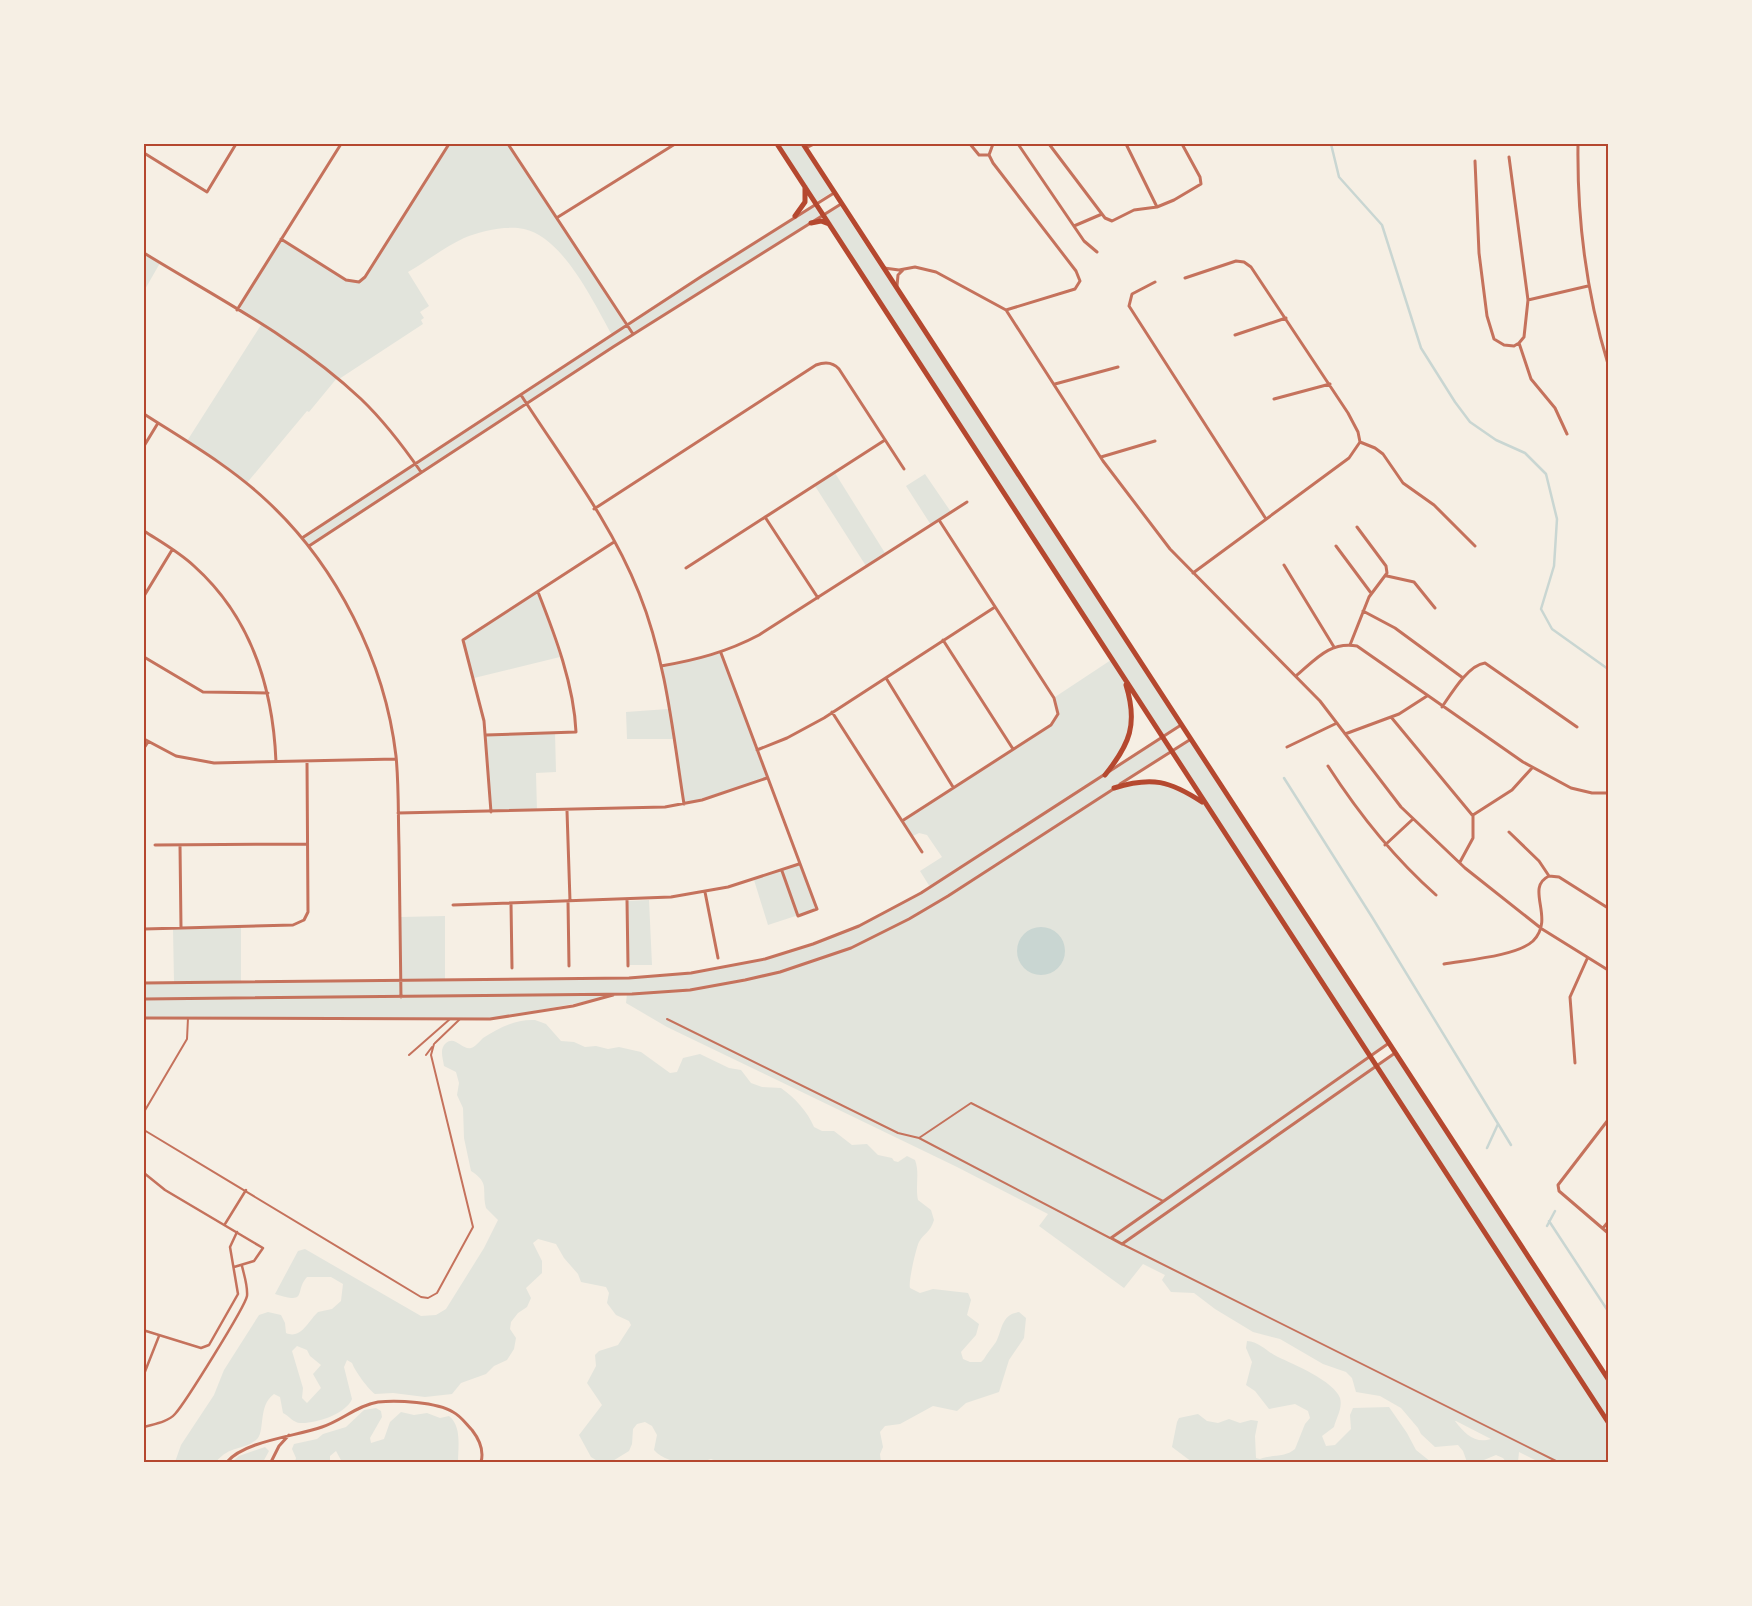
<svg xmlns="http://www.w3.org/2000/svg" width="1752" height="1606" viewBox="0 0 1752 1606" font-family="'Nunito Sans',sans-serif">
  <rect width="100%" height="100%" fill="#f6efe4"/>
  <path fill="#e2e4dc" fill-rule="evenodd" d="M449,144H508L627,325L816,203L823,215L699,292L309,546L302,538L612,335C594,303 563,237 524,229C506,225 481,231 464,238C445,247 427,261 408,272L429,306L420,312L424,318L421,320L423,324L339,379L337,378L309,412L307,411L246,484L213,458L187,441L261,325L237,310L281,239L346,280L355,282L362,280Z
    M777,144H800L832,192L816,202Z
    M840,206L1181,725L1163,736L825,215Z
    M144,253L160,263L144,291Z
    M835,473L885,553L866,566L815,486Z
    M925,474L951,512L931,525L906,486Z
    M538,592L560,657L474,678L463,640Z
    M721,653L767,778L684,804L661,666Z
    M1111,660L1124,679L1131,711L1127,740L1105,775L1162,738L1171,752L1116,787L1163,782L1205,804L1377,1066L1396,1054L1608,1382V1462H1539L1519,1452L1518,1462H1506L1503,1458L1496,1455L1479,1462H1467L1463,1451L1458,1445L1435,1447L1421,1434L1418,1428L1401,1408L1380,1396L1356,1392L1352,1378L1346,1372L1323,1364L1280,1339L1253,1332L1215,1309L1194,1293L1171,1292L1162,1280L1165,1275L1143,1264L1124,1288L1039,1226L1048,1214L957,1167L667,1027L626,1003L627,994L490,1019L144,1018V983L174,982L173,928L241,926V982L402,981L401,917L445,916V980C561,979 681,986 792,951C841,936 885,911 930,887L920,871L942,857L927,835L919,833L913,836L903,821L1051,725L1059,715L1055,697ZM1455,1421H1456L1491,1439C1475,1444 1465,1434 1455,1421Z
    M668,709L673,739H627L626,712Z
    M555,732L556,772L536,773L537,811L491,812L486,735Z
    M1191,740L1389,1043L1370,1056L1173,752Z
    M799,864L817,909L768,925L754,880Z
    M649,900L652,965H629L628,901Z
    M535,1020L546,1024L561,1041L574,1042L585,1047L596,1046L608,1049L619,1047L641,1052L670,1073L677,1072L683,1058L700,1054L729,1068L741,1070L751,1083L762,1087L781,1088C794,1097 808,1112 814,1127L822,1131H834L852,1145L867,1144L878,1155L892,1158L894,1161L898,1162L907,1156L915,1160C920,1173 915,1186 918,1200L931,1210L934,1220C930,1233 924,1233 919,1242C916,1248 908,1283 910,1288L920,1293L933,1289L968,1293L971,1300L967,1315L979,1324L976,1335L961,1352L963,1359L970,1362H981L984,1359C987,1353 992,1348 996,1342C1002,1331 1001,1314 1019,1312L1026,1318L1024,1338L1009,1360L999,1392L966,1403L957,1411L933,1406L900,1424L885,1426L880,1432L883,1447L880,1454L881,1462H719L711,1459C695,1465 667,1465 654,1450L657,1435L652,1426L645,1422L637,1424L633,1429L632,1444L629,1451L611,1462H599L591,1457L579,1435L602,1405L587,1383L596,1366L595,1355L599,1351L618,1345L631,1325L629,1321L616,1315L607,1303L609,1293L606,1287L581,1282L578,1274L564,1258L556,1244L538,1239L533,1243L542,1261V1273L526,1288L531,1298L527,1307L518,1313L511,1322L510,1329L516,1338L514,1349L507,1360L494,1366L486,1374L461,1383L452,1394L425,1397L393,1393L375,1394C368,1389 355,1371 352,1363L347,1360L344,1367L352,1399C346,1414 315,1424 300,1423C294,1423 289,1416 283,1413L280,1397L274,1394C257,1406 266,1433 256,1440C242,1451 230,1445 216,1462H175L181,1445L214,1395L224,1370L259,1315L268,1312L281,1315L285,1323L286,1333C301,1340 309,1320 318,1312L332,1309L341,1301L343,1284L331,1277H307C294,1291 309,1305 275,1294L298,1251L305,1249L421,1316L436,1315L446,1309L484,1248L498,1220L486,1208C481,1189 491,1184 471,1171L464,1138L463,1108L457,1095L459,1083L456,1072L444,1066C443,1058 439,1049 446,1043C455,1035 462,1050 471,1048C475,1047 480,1041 483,1038C499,1028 516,1019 535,1020ZM297,1346L307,1350L310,1356L321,1365L313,1374L321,1388L307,1403L302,1398L303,1388L292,1351Z
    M1247,1341C1260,1342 1267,1352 1278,1357C1293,1364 1334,1381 1340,1398C1343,1408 1336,1418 1334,1427L1322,1436L1326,1446L1335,1445L1351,1429L1350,1415L1353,1408L1389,1407L1407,1433L1416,1450L1431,1462H1373L1366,1460L1357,1462H1192L1172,1447L1177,1422L1179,1418L1198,1414L1207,1421L1218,1423L1229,1419L1240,1423L1251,1420L1258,1421L1255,1436L1256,1458L1260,1459C1271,1454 1285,1458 1295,1449L1305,1424L1310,1418L1308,1411L1295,1404L1269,1409L1255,1391L1246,1385L1252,1362L1246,1348Z
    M376,1408L381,1411L382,1417L370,1438L371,1443L384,1439L390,1422L401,1412L414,1415L427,1413L440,1418L449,1416C462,1426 458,1448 458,1462H342L336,1451L330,1456V1462H295L296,1458L292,1449L294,1444L317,1439L323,1434L346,1427L364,1410Z
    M265,1447L269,1451L263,1462H232L239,1456Z"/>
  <path fill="#c9d6d2" d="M1017 951a24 24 0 1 1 48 0a24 24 0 1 1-48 0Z"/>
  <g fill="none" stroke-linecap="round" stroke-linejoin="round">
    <path stroke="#c9d6d2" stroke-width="2.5" d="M1331,144L1339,177L1382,225L1421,348L1455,402L1470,422L1496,440L1525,453L1546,474L1557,519L1554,566L1541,609L1552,629L1608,669
      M1284,778L1372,917L1511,1145
      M1487,1148L1498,1124
      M1549,1221L1608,1311
      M1547,1226L1555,1211"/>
    <path stroke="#c5725c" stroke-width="2" d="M667,1019L898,1133L919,1138L1110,1238
      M435,1043L460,1019
      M409,1055L450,1019
      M426,1055L432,1047
      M144,1112L187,1039L188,1018
      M144,1130L421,1297L428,1298L437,1293L473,1227L431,1055L434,1044
      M919,1138L971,1103L1163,1201
      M1122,1244L1558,1462"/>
    <path stroke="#c5725c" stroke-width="2.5" d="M144,1173L165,1190L263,1248L254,1261L234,1267
      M225,1224L246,1190
      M146,1331L201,1348L209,1345L238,1294L230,1247L237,1232
      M144,1374L159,1336
      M144,1427C154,1424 168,1422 175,1414C185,1403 245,1307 247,1296C248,1286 244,1275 242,1266"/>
    <path stroke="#c5725c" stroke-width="3" d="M508,144L633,334
      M970,144L979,155H989
      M993,144L989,155L993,163L1076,271L1080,281L1075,289L1006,310
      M1018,144L1084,241L1097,252
      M1049,144L1105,218L1112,221L1134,210L1157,207L1174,200L1201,184L1200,177L1182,144
      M1126,144L1157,207
      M1578,144C1577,219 1586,292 1608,364
      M806,148L814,144
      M144,153L207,192L236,144
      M1475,161L1479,253L1487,316L1494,339L1504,345L1514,346L1519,343L1524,337L1528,300L1509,157
      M558,217L675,144
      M1074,226L1102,214
      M281,239L346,280L359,282L365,277L449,144
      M144,253C217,298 298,339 361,399C384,421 403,446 421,472
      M884,268L899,270L915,267L936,272L1006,310L1103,461L1170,549L1320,701L1401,807L1465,868L1542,929L1608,970
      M1185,278L1236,261L1244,262L1251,267L1348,413L1358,432L1360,442L1349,458L1193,573
      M1155,282L1132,294L1129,306L1266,519
      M897,286L898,275L903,270
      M1528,300L1588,286
      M237,310L341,144
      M1235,335L1286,318
      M1519,343L1531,379L1555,408L1567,434
      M1055,384L1118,367
      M521,395C562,459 611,522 639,593C666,660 673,734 684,804
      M1274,399L1330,384
      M144,414C186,441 230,466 267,501C336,565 385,661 396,756C399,786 398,816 399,846C400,897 400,947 401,997
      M1360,442L1375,448L1383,454L1403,483L1434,505L1475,546
      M144,446L158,423
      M1101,457L1155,441
      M594,509L816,365C824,362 833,362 839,369L904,469
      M765,517L818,598
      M144,531C161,542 179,552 194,566C251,617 273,688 276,762
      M302,538L702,276L834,193
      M309,546L613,347L841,204
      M1336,546L1371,593
      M1284,565L1334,647
      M686,568L885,440
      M1387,576L1414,582L1435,608
      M144,596L172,550
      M1363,611L1395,628L1463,678
      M943,640L1013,749
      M1350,645L1369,597L1387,573L1386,566L1357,527
      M721,653L817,909L798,916L782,871
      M144,657L203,692L268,693
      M661,666C696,660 727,652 759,635L967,502
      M1296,676C1315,660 1330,641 1357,646L1523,762L1571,788L1592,793H1608
      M886,678L953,787
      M1442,707C1451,694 1468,665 1485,663L1577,727
      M832,712L922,852
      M1391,717L1473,816V838L1460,862
      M1345,734L1399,714L1427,696
      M486,735L576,732C574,685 555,635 538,592
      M144,739L176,756L214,763L396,759
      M1287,747L1337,723
      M144,748L148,742
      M757,750L787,738L824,718L995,607
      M1328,766C1359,814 1393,857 1436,895
      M1120,784L1191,739
      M567,811L570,901
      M491,812L484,721L463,640L614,542
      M398,813L665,807L702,800L767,778
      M1473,815L1512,790L1532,768
      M902,821L1051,725L1058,714L1054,698L939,520
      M1509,832L1539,861L1549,876
      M155,845L307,844
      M180,845L181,928
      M1385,845L1413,819
      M705,892L718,958
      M627,900L628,966
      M568,901L569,966
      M511,903L512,968
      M453,905L671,897L728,887L799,864
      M144,929L293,925L304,920L308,912L307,761
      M1444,964C1466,960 1517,956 1533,941C1556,918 1524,888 1549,876L1559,877L1608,908
      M144,983L629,978L691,973L765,959L813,944L859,926L921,893L1181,725
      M144,999L632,994L690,990L745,980L780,972L851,948L909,919L948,896L1115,788
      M144,1018L490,1019L573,1006L613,995
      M1389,1043L1111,1238L1122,1244L1395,1053
      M1575,1063L1570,997L1587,959
      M1608,1120L1558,1185L1559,1191L1608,1233
      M1603,1228L1608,1222
      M227,1462C244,1441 297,1436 322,1427C341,1421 358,1405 378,1402C397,1400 437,1402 453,1412C461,1416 466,1424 472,1430C479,1439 484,1451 481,1462
      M271,1462L279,1446L289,1435"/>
    <path stroke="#b5482f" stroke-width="5" d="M777,144L1608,1422
      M803,144L1608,1379
      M795,216L805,202V187
      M811,223L821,221L829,224
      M1105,775C1130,744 1138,724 1126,685
      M1114,788C1152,776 1170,781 1202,802"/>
  </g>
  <rect width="1752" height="1606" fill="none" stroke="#f6efe4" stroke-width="290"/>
  <rect x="145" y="145" width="1462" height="1316" fill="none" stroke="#b5482f" stroke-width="2"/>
</svg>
